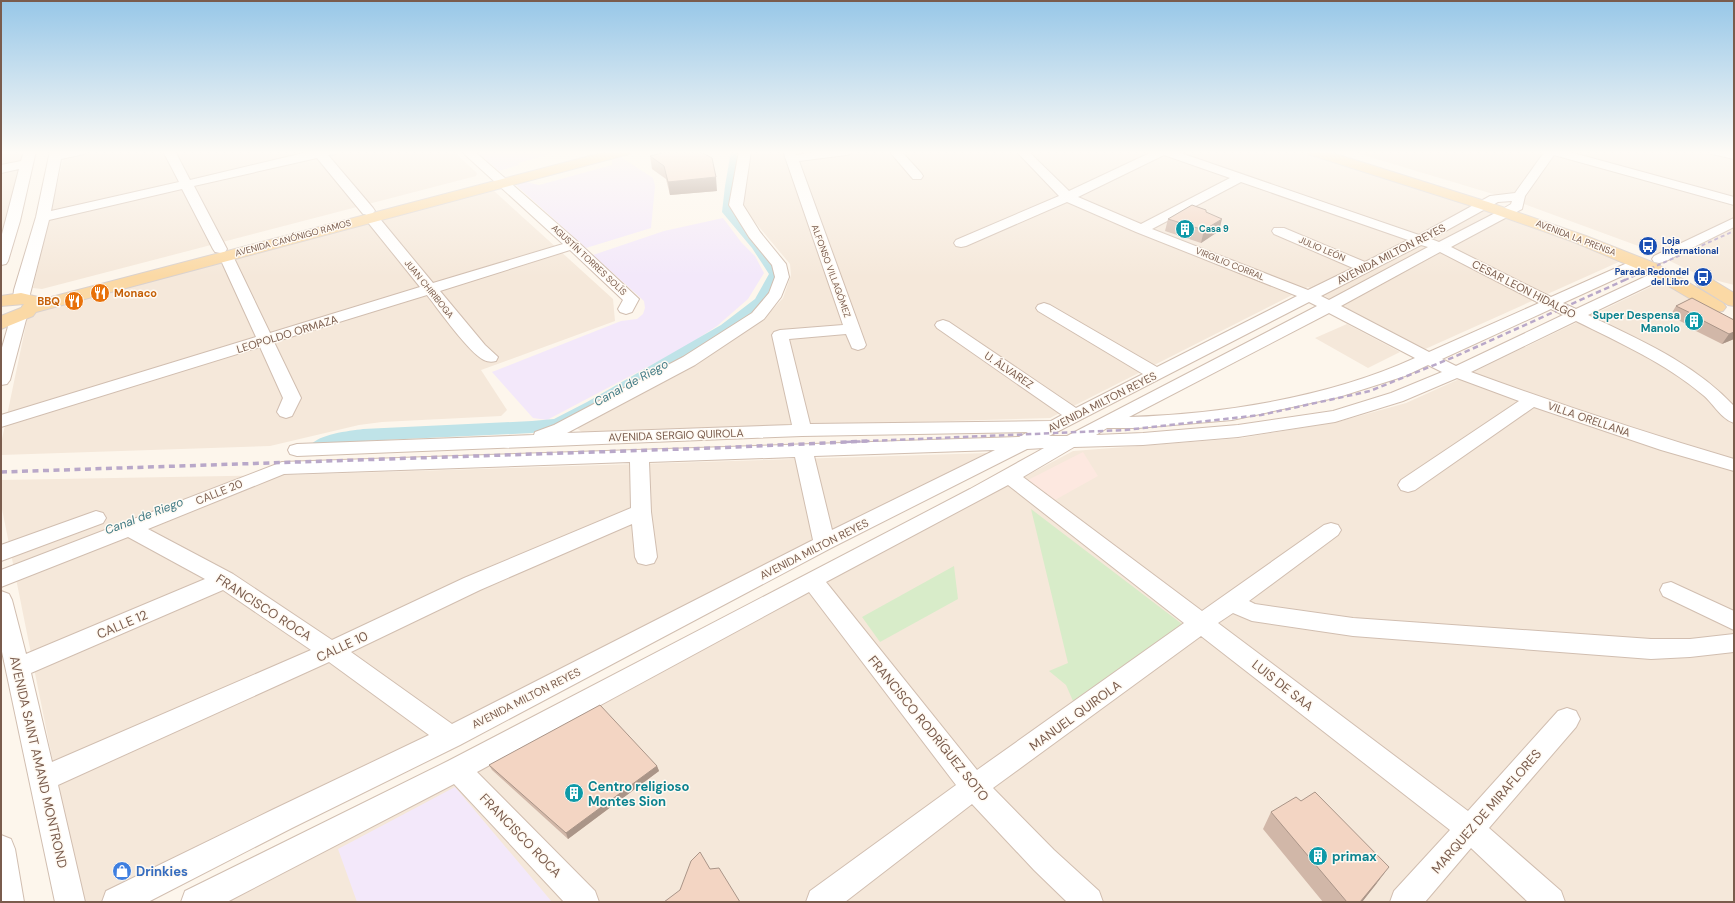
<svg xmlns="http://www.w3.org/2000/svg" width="1735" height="903" viewBox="0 0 1735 903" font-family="'DM Sans',sans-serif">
  <rect width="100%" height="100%" fill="#fdf6ec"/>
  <path fill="#f5e8da" d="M1,151H24L1,236Z
    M65,151H453L477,173L476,176L42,289L33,288Z
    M749,151H1300L1514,219L1621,261L1423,350L1308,287L1050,418L582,432L575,427L680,371L762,321L783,298L791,275L790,264L744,209L746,175L750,155Z
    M1350,151H1734V285L1703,277L1641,247L1513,200Z
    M493,190L613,299L615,321L481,370L507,410L501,416L382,422L359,425L270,446L1,455V444L28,315L38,310Z
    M1663,281L1702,301L1734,328V902H220L1073,451L1242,438L1341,421L1406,403L1457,380Z
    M1347,324L1400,352L1368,368L1315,338Z
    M988,453L103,902H81L1,504V480L286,475Z"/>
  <path fill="#fde8e0" d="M1083,452L1098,476L1055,500L1028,480Z"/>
  <path fill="#f3e8fa" d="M476,151H562L518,163L519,165L499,171Z
    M621,157L653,178L655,186L651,228L586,248L516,185L526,182L539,185L612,165V160Z
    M723,218L741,242L755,256L764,273L748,299L717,326L685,347L547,420L533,418L492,372L621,321L637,319L643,314L645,308L644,301L593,255L664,231Z
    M455,787L552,902H357L338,849Z"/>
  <path fill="#d8ecc9" d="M1031,509L1182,624L1073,701L1066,685L1049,671L1068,663Z
    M954,566L958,599L880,642L862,617Z"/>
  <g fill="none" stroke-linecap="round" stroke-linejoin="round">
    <path fill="#bfe3e8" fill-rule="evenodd" d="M731,151H743L737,186L736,211L763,243L783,274L766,305L733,331L599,410L564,428L532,433L363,441L341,444L319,452L312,450L310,446C318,434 349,431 363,429L532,421L554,419L587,402L721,325L755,299L769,274L752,248L722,212L725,186Z"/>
    <defs>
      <path id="minor" d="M24,151H36L20,221L8,261L6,264L1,265V238L19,169L1,173V165L21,161Z
        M50,151H86L84,154L61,159L51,211L179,182L163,151H175L190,180L312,151H338L336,154L328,155L373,208L375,211L373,213L376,214L433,283L563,244L461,151H474L578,242L639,299L632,312L626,314L620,312L618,309L623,300L570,250L440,291L485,345L498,357L496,361C492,362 488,362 484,360C469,353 439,310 427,295L274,342L301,398L292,416L286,418L280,416L277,412L283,398L260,347L1,427V415L256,337L219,256L221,253L215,252L213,249L182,189L49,220L29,298L26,301L21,303L16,301L13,298L14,290L36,217ZM317,158L363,214H366L364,217L366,220L420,287L270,333L233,256L231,253L225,252L227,249L194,186Z
        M739,151H751L743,205L760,232L786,264L789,277L781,297L764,319L695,365L567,433L792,425L772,335L774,332L780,330L843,325L783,151H795L796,155L823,151H852L850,154L846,155L799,161L866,345L864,348L858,350L852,348L846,334L789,339L810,424L1051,421L1062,415L937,328L935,325L937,322L943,320L949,322L1076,408L1143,374L1038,311L1036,308L1038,305L1044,303L1050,305L1157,367L1297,296L1136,232L1067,202L966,246L961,247L956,246L954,243L956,240L1059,196L1016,151H1028L1069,191L1154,151H1175L1419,235L1490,196L1515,193L1545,151H1566L1734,197V205L1554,155L1525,196L1522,209L1451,247L1551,297L1634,260L1639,259L1644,260L1646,263L1644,266L1563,303L1576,309L1657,271L1662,270L1667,271L1669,274L1667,277L1588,315C1640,340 1694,363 1734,406V423C1721,419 1713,403 1703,395C1665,363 1620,343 1576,321L1471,372C1558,404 1645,433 1734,459V471L1661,450L1534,407L1415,490L1408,492L1401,490L1398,485L1401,480L1519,401L1457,378L1403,401L1335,422L1238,437L1143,445L1074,447L1023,477L1202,611L1324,525L1331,523L1338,525L1341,530L1338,535L1249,601L1255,604L1353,618L1651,639H1690L1734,634V652L1690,657L1651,659L1353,636L1252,621L1233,613L1218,623L1468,811L1558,711L1567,708L1576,711L1580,719L1576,727L1489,828L1561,891L1565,902H1528L1471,848L1425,902H1390L1394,891L1450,830L1201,636L993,788L1054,850L1099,891L1103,902H1067L1034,870L972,804L845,902H806L810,891L956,785L809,592L477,772L595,891L599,902H564L454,784L227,902H181L185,891L448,761L970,489L1044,448L1027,449L831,548L460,745L292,828L148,902H102L106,891L272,810L429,735L329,662L58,785L85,902H55L1,647V591L9,594L12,600L26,654L205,579L128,537L1,587V570L282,462L1019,437L1028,432L802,436L297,456L290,454L288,450L290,446L297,444L534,435L535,432L554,425L683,357L752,313L769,293L775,277L772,265L749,237L729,205ZM1164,155L1230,178L1141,224L1078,197ZM1241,182L1408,240L1365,262L1284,228H1274L1272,231L1274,234L1353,268L1308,290L1152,229ZM1512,201L1511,204L1501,210L1439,242L1431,239L1498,202ZM1421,245L1428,247L1329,300L1321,296ZM1440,252L1539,303L1429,352L1341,306ZM1309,302L1317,306L1067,436H1049ZM1551,309L1563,315L1456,366L1442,359ZM1329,313L1415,358C1330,397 1223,414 1129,417ZM1428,365L1442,372L1391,393L1333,411L1238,425L1143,433L1096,435L1107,428H1138L1232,420L1339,397L1405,376ZM995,450L832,530L814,456ZM795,457L813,540L452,724L351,652L480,590L632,524L635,557L638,563L646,565L654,563L657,557L651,512L649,462ZM630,462L631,508L464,578L332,640L233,574L148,529L284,474ZM1008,485L1184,623L977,770L826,582ZM223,590L311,650L52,762L31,673Z
        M889,151H901L921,173L923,176L921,179H913Z
        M1710,151H1734V159L1712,154Z
        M1734,218V227L1664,262L1659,263L1654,262L1652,259L1654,256Z
        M19,311L25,313L27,316L10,380L7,384L1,385V351L11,316L13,313Z
        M96,511L103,513L106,518L103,523L1,561V545Z
        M1671,582L1734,611V630L1663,596L1660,590L1663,584Z
        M1,835L11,839L15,849L24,902H1Z"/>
      <path id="major" d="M609,151H631L629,154L36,312L33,316L1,329V316L21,308L24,304L1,306V296L21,293L38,297L40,300Z
        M1306,151H1326L1488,202L1586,236L1657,264L1723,303L1726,307L1723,311L1717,312L1711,311L1645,272L1574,242L1478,208L1308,154Z
        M1705,278L1711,279L1734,293V306L1728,305L1699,287L1696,283L1699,279Z"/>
    </defs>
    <use href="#minor" stroke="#d1beb0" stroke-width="2"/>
    <use href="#major" stroke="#dad1cd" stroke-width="2"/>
    <use href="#minor" fill="#fff" fill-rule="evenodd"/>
    <use href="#major" fill="#fbd9a5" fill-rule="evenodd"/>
    <path stroke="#b9a8c9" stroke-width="2" stroke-dasharray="4 3" stroke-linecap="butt" d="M1625,280L1734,231"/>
    <path stroke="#b9a8c9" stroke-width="2.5" stroke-dasharray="5.5 3.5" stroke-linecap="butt" d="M846,442L1125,430L1261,415L1370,391L1454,357L1627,279"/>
    <path stroke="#b9a8c9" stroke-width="3.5" stroke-dasharray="6 4.5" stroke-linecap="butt" d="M1,472L713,448L869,441"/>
  </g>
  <path fill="#d1b7a8" d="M650,156L717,191L670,195L666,179L652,169Z
    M1206,212L1219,231L1201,243L1165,231L1168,219Z
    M1676,306L1734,320V339L1722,344L1694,330V328L1670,316Z
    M489,765L657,766L659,771L568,839L492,770Z
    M1271,812L1377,883L1362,902H1323L1263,829Z"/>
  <path fill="#aa9588" d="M716,177L717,191L670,195L668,182Z
    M1222,219L1219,231L1201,243L1204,230Z
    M1734,332V339L1722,344L1729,334Z
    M657,766L659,771L568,839L566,833Z
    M1389,867L1377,883L1362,902H1360Z"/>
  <path fill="#f3d5c3" stroke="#aa9588" d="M670,151H699L712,158L716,177L668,182L664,166L650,156Z
    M1192,205L1206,210V212L1222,219L1204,230L1168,219Z
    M1692,298L1734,320V332L1729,334L1700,319L1701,318L1676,306Z
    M600,705L657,766L566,833L489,765Z
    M1315,792L1389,867L1360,902H1347L1271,812L1296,797L1301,801Z
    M700,852L710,869L719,868L740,902H664L680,890L691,861Z"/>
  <linearGradient id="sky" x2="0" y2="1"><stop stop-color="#97c7e8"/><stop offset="0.55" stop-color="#fefbf6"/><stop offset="1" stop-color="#fefbf6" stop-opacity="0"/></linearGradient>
  <rect width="1735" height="277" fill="url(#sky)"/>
  <defs>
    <symbol id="building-disc" viewBox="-11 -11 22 22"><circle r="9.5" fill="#0f9aa8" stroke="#fffaf3"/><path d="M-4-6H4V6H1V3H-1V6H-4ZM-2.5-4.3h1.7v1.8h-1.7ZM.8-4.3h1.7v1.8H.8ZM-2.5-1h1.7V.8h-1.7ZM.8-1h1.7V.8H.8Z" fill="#fff"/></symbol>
    <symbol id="bus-disc" viewBox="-11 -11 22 22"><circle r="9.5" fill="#1a4fb4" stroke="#fffaf3"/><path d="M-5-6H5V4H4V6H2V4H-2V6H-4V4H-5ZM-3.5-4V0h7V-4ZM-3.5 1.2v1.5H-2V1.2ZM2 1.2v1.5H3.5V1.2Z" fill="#fff"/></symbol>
    <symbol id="restaurant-disc" viewBox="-11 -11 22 22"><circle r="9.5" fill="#e8710a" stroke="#fffaf3"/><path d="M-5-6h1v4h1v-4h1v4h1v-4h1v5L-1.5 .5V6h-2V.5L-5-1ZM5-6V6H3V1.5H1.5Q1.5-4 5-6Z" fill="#fff"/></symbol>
    <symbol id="shop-disc" viewBox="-11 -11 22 22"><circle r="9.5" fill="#3f7fe0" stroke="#fffaf3"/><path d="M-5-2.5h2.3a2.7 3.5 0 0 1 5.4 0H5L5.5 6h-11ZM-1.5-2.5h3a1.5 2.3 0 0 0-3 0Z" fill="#fff"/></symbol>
  </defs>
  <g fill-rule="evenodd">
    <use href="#building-disc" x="1174" y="218" width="22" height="22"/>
    <use href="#bus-disc" x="1637" y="235" width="22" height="22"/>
    <use href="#bus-disc" x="1692" y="266" width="22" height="22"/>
    <use href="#restaurant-disc" x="89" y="282" width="22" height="22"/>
    <use href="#restaurant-disc" x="63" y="290" width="22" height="22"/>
    <use href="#building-disc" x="1683" y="310" width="22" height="22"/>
    <use href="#building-disc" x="563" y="782" width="22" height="22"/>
    <use href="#building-disc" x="1307" y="845" width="22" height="22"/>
    <use href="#shop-disc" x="111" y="860" width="22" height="22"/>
  </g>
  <g text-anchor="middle" stroke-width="3" stroke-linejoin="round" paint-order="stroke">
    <g font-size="9" font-weight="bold" fill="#0d838f" stroke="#fffaf3" text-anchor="start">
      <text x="1199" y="232">Casa 9</text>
    </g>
    <g font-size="9" fill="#7a5c4d" stroke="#fffaf3">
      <text transform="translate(293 238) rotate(-15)" y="3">AVENIDA CANÓNIGO RAMOS</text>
      <text transform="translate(1576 238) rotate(21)" y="3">AVENIDA LA PRENSA</text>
      <text transform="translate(1322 249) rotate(23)" y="3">JULIO LEÓN</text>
      <text transform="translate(589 260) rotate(43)" y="3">AGUSTÍN TORRES SOLÍS</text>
      <text transform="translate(1230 264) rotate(22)" y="3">VIRGILIO CORRAL</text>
      <text transform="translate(831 271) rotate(70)" y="3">ALFONSO VILLAGÓMEZ</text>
      <text transform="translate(429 289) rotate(51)" y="3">JUAN CHIRIBOGA</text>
    </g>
    <g font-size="9" font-weight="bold" fill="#164399" stroke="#fffaf3" text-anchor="start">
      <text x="1662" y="244">Loja<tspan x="1662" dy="10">International</tspan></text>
      <text x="1689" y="275" text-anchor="end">Parada Redondel<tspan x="1689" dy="10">del Libro</tspan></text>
    </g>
    <g font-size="11" fill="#7a5c4d" stroke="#fffaf3">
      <text transform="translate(1391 254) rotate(-27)" y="4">AVENIDA MILTON REYES</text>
      <text transform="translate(1524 289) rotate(27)" y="4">CESAR LEON HIDALGO</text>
      <text transform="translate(287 334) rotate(-17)" y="4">LEOPOLDO ORMAZA</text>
      <text transform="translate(1009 370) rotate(34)" y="4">U. ÁLVAREZ</text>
      <text transform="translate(1102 402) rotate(-27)" y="4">AVENIDA MILTON REYES</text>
      <text transform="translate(1589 419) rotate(19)" y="4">VILLA ORELLANA</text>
      <text transform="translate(676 435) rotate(-2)" y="4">AVENIDA SERGIO QUIROLA</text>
      <text transform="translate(219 492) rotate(-22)" y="4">CALLE 20</text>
      <text transform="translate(814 549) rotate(-27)" y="4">AVENIDA MILTON REYES</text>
      <text transform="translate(526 698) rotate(-27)" y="4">AVENIDA MILTON REYES</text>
    </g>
    <g font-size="11" font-weight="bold" fill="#c56008" stroke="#fffaf3" text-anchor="start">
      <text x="114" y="297">Monaco</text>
      <text x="60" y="305" text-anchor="end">BBQ</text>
    </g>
    <g font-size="11" font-weight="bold" fill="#0d838f" stroke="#fffaf3" text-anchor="end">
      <text x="1680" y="319">Super Despensa<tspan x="1680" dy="13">Manolo</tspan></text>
    </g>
    <g font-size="12" font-style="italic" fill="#437c86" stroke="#fffaf3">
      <text transform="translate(631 383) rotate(-29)" y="4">Canal de Riego</text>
      <text transform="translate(144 516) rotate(-21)" y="4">Canal de Riego</text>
    </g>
    <g font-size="13" fill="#7a5c4d" stroke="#fffaf3">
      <text transform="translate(264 607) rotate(33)" y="5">FRANCISCO ROCA</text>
      <text transform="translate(122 624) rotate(-23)" y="5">CALLE 12</text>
      <text transform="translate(342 646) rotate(-25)" y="5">CALLE 10</text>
      <text transform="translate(1283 685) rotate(38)" y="5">LUIS DE SAA</text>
      <text transform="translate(1075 715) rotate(-36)" y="5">MANUEL QUIROLA</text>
      <text transform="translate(929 728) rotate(51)" y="5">FRANCISCO RODRÍGUEZ SOTO</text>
      <text transform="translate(39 762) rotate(77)" y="5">AVENIDA SAINT AMAND MONTROND</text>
      <text transform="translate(1486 811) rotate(-49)" y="5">MARQUEZ DE MIRAFLORES</text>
      <text transform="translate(521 835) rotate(46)" y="5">FRANCISCO ROCA</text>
    </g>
    <g font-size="13" font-weight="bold" fill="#0d838f" stroke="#fffaf3" text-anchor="start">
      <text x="588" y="791">Centro religioso<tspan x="588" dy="15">Montes Sion</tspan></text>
      <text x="1332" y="861">primax</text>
    </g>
    <g font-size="13" font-weight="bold" fill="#366cbe" stroke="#fffaf3" text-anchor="start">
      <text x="136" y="876">Drinkies</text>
    </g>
  </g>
  <rect width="1735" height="903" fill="none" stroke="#7a5c4d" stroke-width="4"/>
</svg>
